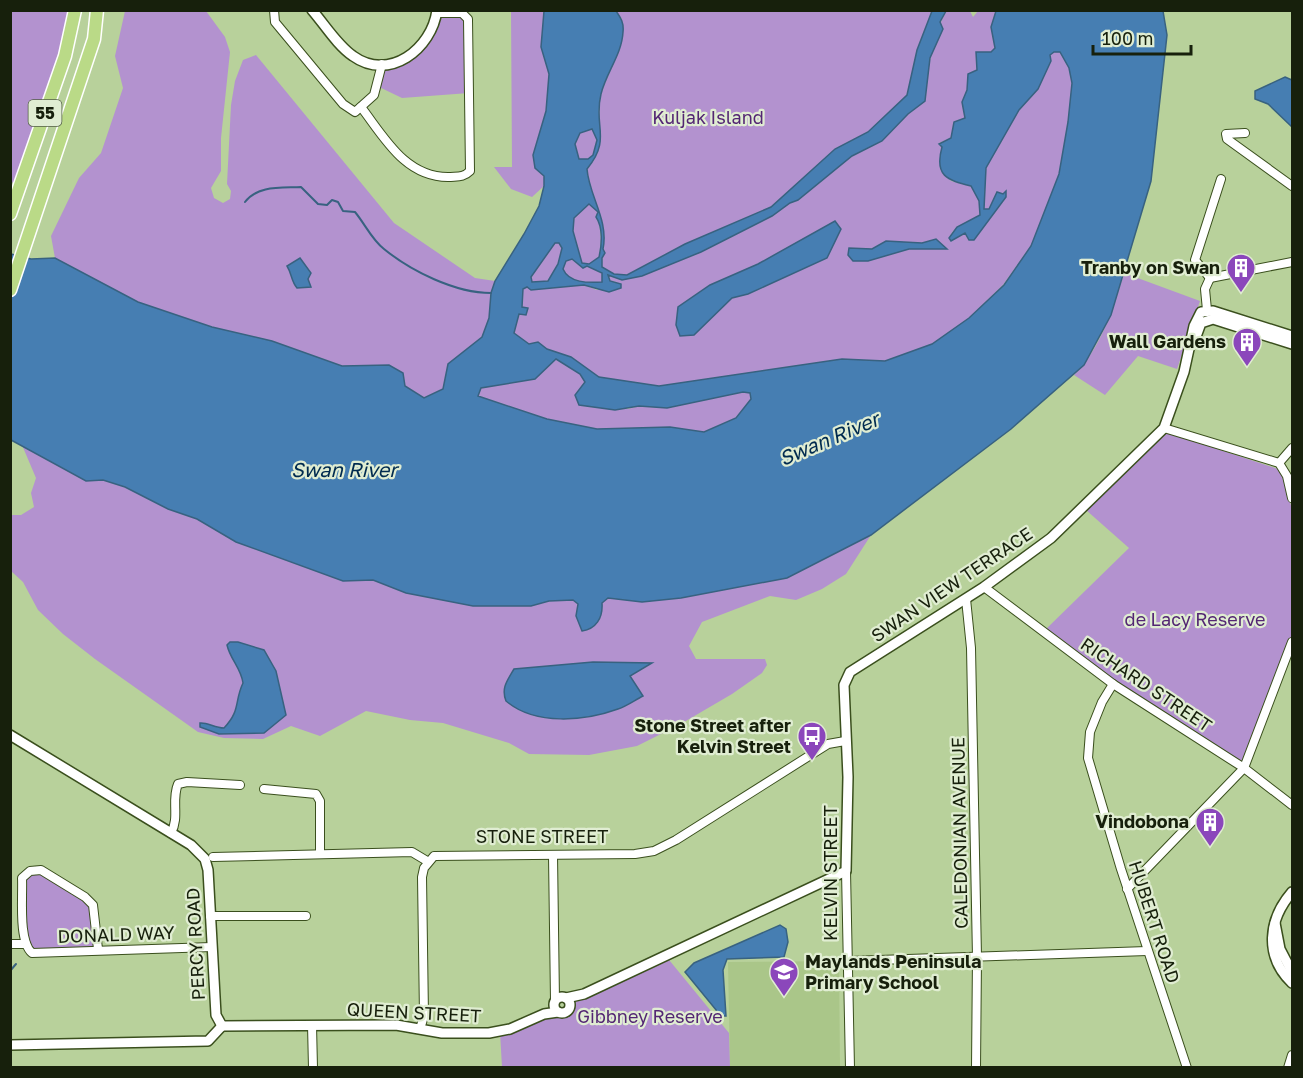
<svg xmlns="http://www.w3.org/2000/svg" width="1303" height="1078" font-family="'Golos Text',sans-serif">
<rect width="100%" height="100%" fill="#b8d19b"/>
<polygon fill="#aac689" points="839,961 840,1067 730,1067 728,962"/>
<g fill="#b392cf">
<polygon points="10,11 75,11 20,185 11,182"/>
<polygon points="125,11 206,11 225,37 230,52 221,138 221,171 211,188 214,198 223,203 230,199 231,191 227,184 231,105 235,81 243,60 256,55 394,223 475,278 495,281 491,293 489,318 482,337 448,364 443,389 424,398 404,386 389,365 343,366 272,341 212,327 138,302 55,258 51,236 79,178 101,153 123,88 115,56"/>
<polygon points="511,11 544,11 541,47 549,74 546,111 533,155 535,168 544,176 544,186 532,197 511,189 494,167 512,167"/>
<path d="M616,11H932L917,50L907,95L868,132L835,149L771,207L685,244L627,275L614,274L602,267C602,254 604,242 602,229C600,208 588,189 587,169C611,142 594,125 601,95C605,79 614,66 618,51C621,41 621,30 622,19Z"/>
<path d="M946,11H970L973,17L978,11H996L991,27L995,48L978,64L977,70L968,74L967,90L962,102L965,118L954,122L951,138L939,143L942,147L941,169L951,181L971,186L979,200L980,215L953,231L949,238L965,233L974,240L1006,197L997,192L989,209H984L986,168L1019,110L1038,89L1051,61L1050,55L1054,52H1060L1069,68L1072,83L1068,122L1059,174L1031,246L1003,285L969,318L932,344L885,361L842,359L659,386L599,377L571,357L547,349L538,342L529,344L513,333L520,313L526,315L522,308L523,289L527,287L531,290L584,285L597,290L616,282L610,281L608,274L622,280L701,252L772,216L790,203L798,200L852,156L882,141L908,114L925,101C926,74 934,34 946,11Z"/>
<polygon points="436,13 466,15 469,93 402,98 377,86 382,64 411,57"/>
<polygon points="593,129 597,139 593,155 588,159 579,159 575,144 580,132"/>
<polygon points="589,204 598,212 601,240 599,257 589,265 582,263 573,231 574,218"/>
<polygon points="555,243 559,243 562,248 558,264 550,280 537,283 530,281 535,270"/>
<path d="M572,259L581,267L587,266L602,273V282C588,283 569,283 562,269L566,261Z"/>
<path d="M1124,273L1200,301L1177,369L1138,356L1105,395L1074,375C1101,348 1113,309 1124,273Z"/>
<polygon points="556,359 580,374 585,382 580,391 628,409 639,406 667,408 743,392 750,393 751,399 736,418 704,432 670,427 597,429 547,419 478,396 481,388 535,379"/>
<polygon points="1166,432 1278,469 1285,482 1292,510 1292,642 1244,768 1043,632 1129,548 1086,510"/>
<polygon points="22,445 86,481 103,480 125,487 168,509 197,519 236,542 343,580 373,580 406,593 531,606 548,601 573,600 578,604 576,616 608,598 642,602 681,598 787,578 871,535 846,574 822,589 796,600 770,596 702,622 689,646 696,659 765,659 767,665 762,673 732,694 679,725 637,746 589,755 529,754 509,743 443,723 410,720 366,711 320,736 291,726 263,739 224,738 198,732 95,659 63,634 38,610 23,582 11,571 10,515 21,515 34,507 31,493 36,478"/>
<path d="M41,870C83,896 94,896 100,948L32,953L27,949L22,878Z"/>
<path d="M665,955L729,1033L730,1067H502L500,1032L555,1007L566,1016C578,987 637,968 665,955Z"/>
</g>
<g fill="#467eb2" stroke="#386280" stroke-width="1.5" fill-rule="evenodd">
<path d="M544,11H616C621,18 624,23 623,32C622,54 606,73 601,94C593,126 612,139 587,169C589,196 609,220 603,249L605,253L602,258V267L614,274L627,275L685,244L771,207L835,149L868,132L907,95L917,50L932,11H946L940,22L943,29L930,58L925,101L908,114L882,141L852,156L798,200L790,203L772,216L701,252L642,276L622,280L608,275L610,281L621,284V288L609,292L584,285L531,290L527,287L523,289L522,307L528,308L526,315L519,314L514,333L529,344L538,342L547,349L571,357L599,377L659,386L842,359L885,361L932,344L969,318L1004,285L1031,246L1059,174L1068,122L1072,83L1069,68L1060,52H1054L1050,55L1051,61L1038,89L1019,110L986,168L984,209H989L997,192L1003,194L1006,191V197L974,240H969L965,233L951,241L949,238L957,227L980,215L979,201L971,186C947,180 934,176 942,147L939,144L951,138L954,122L965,118L962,102L967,90L968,74L977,70L976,52H991L995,48L991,27L996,11H1163L1167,35L1151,181L1111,315L1084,365L1011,429L871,535L787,578L681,598L642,602L608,598L602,603C603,618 596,629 582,631L576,616L578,604L573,600L549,601L531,606H473L406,593L373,580L343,581L236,542L197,519L168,509L125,487L103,480L86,481L11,440V254L31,259L55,258L138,302L212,327L272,341L342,366L389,365L403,373L405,386L424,398L443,389L448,364L482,337L489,318L491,293L495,281L524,234L539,206L544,186V176L535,168L533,155L546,111L549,74L541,47ZM592,129L597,140L593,155L588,159H579L575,144L580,133ZM589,204L598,212L596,217C603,227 602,245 599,257L589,264L582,263L573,231L574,218ZM555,243H559L562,248L558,264L548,281L532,282L531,277ZM572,259L583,268L587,266L602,273V282C588,283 569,283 563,269L566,261ZM556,359L580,374L585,382L575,395L579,405L615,410L639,406L667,408L743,392L750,393L751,399L736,418L704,432L670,427L597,429L547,419L478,396L481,388L535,379Z"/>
<polygon points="1285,77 1292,80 1292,127 1268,104 1255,99 1255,91"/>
<polygon points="835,221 841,229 827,258 748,294 732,298 694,335 680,336 676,325 678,307 710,285 758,264"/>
<polygon points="936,239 947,249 909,249 868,261 853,261 848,255 849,248 872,249 886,241 922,243"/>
<path d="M300,258L311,273L308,279L311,287L297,288C291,281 292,274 287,266Z"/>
<path d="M230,642H238L264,650L276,671L286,715L264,733L219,734L200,727V723C207,722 215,728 224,728C241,710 234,702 243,683C241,668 230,659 227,645Z"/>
<path d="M593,662L652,663L630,676L643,696C635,700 627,706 618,709C585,721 535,726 506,701C501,688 507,681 514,669Z"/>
<polygon points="780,925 786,929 788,942 784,957 727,959 723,970 726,1016 721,1016 685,972 694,963"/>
</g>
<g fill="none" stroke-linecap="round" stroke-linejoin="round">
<g stroke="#386280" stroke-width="2">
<path d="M245,202C258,185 281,188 301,187L318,204L327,205L332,200L338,202L343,211L355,212C365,224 372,240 384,249C411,271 455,293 491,293"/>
<polyline points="10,971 16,964"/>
</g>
<g stroke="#3a4f1d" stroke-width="10">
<g id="minor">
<polyline points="274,10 275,22 343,104 355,112 374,95 382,64"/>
<path d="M361,107C384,137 405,177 448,177C457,176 463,178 470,171L468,19L462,13H436"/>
<polyline points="1245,133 1226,134 1227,139 1292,186"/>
<polyline points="1210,278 1195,260 1221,179"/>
<polyline points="1210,278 1292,262"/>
<polyline points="1207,310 1205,289 1210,278"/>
<polyline points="1164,428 1279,463 1287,476 1292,498"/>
<polyline points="1279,463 1292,448"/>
<polyline points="984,587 1113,684 1244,768 1292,805"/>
<polyline points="966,599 971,648 977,957 976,1068"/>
<polyline points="1113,684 1102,702 1090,732 1088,758 1121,869 1187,1068"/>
<polyline points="264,789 316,794 320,801 320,853"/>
<path d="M171,833C180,817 171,800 178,784L187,782L240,785"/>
<polyline points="553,855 555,1001"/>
<polyline points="213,857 412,852 427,861"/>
<polyline points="846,871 850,1068"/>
<polyline points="1127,889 1244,768 1292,642"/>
<polyline points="210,916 306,916"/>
<polyline points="10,944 26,944"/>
<path d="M98,949L93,905L85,897L41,870L30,871L22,878C23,896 18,941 32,953L212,947"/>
<polyline points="849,961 1147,951"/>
<polyline points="312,1025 313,1068"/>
<polyline points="420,1029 424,1016 422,877 424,868 434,856 635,854 654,851 676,840 828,744 845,741"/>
<polyline points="1288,1068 1292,1055"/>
</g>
</g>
<g stroke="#3a4f1d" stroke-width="12">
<g id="tertiary">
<path d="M312,10C325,25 337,45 353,56C389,82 432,49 437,10"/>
<polyline points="1197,334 1201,323 1213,319 1292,344"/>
<polyline points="10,735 191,845 205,859 208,870 216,1015 222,1026"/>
<path d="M1292,892C1268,920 1264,956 1292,983"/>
<polyline points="1275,923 1280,949 1292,972"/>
<circle cx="562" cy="1005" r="8"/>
<polyline points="566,998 584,994 846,871 848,777 844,685 850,672 984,587 1051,538 1164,428 1184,372 1194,326 1201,312 1213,311 1292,336"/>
<polyline points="222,1026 396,1025 442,1033 489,1033 510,1029 544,1014 558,1012"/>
<polyline points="10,1045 208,1041 222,1026"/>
</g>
</g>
<g stroke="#fff" stroke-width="15">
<g id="primary">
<polyline points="10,214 65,56 75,10"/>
<polyline points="10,290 94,39 97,10"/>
</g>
</g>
<use href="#minor" stroke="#fff" stroke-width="8"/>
<use href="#tertiary" stroke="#fff" stroke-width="9"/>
<use href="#primary" stroke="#bada87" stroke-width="12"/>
</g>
<defs>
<g id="building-pin" transform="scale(1.5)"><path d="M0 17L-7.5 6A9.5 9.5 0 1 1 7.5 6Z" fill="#8b47bb" stroke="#e0edd2"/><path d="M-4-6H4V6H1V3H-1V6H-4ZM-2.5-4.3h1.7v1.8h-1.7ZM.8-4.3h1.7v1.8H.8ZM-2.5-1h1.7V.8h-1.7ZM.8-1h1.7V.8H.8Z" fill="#fff"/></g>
<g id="bus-pin" transform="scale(1.5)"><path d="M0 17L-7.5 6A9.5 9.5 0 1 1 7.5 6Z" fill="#8b47bb" stroke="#e0edd2"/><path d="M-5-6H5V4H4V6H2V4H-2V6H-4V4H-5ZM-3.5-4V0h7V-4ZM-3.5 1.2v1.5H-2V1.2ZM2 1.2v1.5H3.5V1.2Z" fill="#fff"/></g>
<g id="school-pin" transform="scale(1.5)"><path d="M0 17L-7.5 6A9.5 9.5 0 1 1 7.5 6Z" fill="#8b47bb" stroke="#e0edd2"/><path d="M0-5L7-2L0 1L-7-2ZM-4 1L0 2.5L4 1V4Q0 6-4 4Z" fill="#fff"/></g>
</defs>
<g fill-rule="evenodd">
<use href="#building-pin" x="1241" y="268"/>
<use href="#building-pin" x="1247" y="342"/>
<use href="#bus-pin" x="812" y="736"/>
<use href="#building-pin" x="1210" y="822"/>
<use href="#school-pin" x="784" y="972"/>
</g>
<g text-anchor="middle" stroke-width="4.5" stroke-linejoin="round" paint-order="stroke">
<rect fill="#e0edd2" stroke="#535e47" stroke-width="1.5" x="28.5" y="100" width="33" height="26" rx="4.5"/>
<g font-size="16" font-weight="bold" fill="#17200c">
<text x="45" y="119">55</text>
</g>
<g font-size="18" fill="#532673" stroke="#e0edd2">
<text x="708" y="124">Kuljak Island</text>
<text x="1195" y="626">de Lacy Reserve</text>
<text x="650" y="1023">Gibbney Reserve</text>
</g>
<g font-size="18" font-weight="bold" fill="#17200c" stroke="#e0edd2" text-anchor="end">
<text x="1220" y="274">Tranby on Swan</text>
<text x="1226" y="348">Wall Gardens</text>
<text x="791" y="732">Stone Street after<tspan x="791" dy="21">Kelvin Street</tspan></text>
<text x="1189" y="828">Vindobona</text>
<text x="805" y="968" text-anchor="start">Maylands Peninsula<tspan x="805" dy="21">Primary School</tspan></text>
</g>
<g font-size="18" fill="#17200c" stroke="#e0edd2">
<text transform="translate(952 585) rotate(-34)" y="6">SWAN VIEW TERRACE</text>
<text transform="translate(1146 685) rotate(34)" y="6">RICHARD STREET</text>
<text transform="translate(960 833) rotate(-91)" y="6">CALEDONIAN AVENUE</text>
<text x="542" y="843">STONE STREET</text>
<text transform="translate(831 873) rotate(-90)" y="6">KELVIN STREET</text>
<text transform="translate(1154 922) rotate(72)" y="6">HUBERT ROAD</text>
<text transform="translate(116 935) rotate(-2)" y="6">DONALD WAY</text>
<text transform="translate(196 944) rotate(-93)" y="6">PERCY ROAD</text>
<text transform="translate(414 1013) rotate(3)" y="6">QUEEN STREET</text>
</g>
<g font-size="20" font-style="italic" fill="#002b4f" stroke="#e0edd2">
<text transform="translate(829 439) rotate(-23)" y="7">Swan River</text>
<text x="344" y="477">Swan River</text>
</g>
</g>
<rect width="1303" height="1078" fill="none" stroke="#17200c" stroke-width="24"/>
<path d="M1093 45v9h98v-9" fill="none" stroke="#17200c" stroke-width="3"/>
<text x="1102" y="45" font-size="18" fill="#17200c" stroke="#e0edd2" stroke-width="4.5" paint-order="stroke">100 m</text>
</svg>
